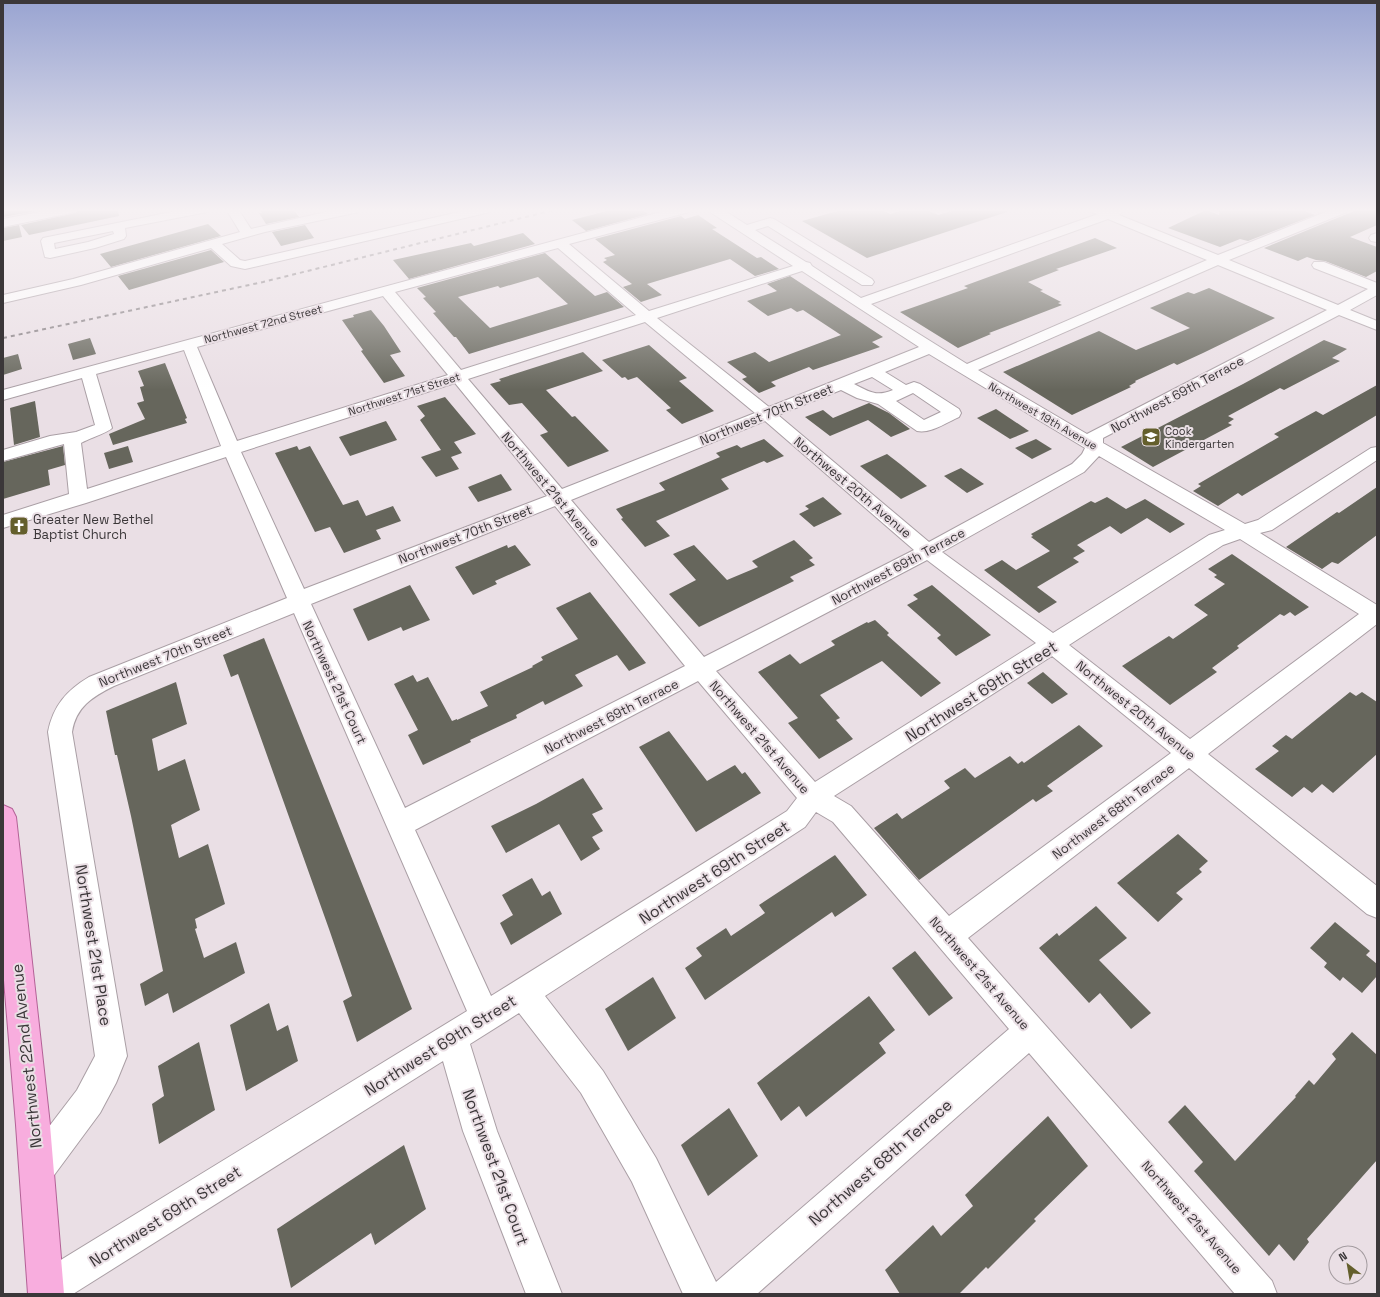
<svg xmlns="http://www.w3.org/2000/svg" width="1380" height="1297" font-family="'Space Grotesk',sans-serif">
<rect width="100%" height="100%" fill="#eadfe5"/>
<g fill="#66665c" fill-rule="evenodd">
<polygon points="3,209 48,209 3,217"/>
<polygon points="78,209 118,209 119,216 29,235 21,225 75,213"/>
<polygon points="260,209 293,209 299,217 266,224 259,213 262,213"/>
<polygon points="615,209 641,209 648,214 586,231 572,220"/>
<polygon points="845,209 880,209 890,214 908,209 925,209 938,215 958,209 1007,209 1007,212 867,258 802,221"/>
<polygon points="1220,209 1299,209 1315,215 1248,241 1240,239 1220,247 1168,228 1206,210 1219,215"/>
<polygon points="1359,209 1377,209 1377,225 1350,237 1377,247 1377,271 1366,277 1325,261 1316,260 1307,257 1298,261 1264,248"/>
<polygon points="698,215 717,228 712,229 757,258 761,257 779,269 755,276 730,259 647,284 662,295 641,302 623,287 632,284 603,262 607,260 604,258 615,255 595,239 681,216 685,219"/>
<polygon points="208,224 221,236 111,267 100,254"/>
<polygon points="19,225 22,237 3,241 3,228"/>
<polygon points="305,225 314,238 281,246 272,232"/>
<polygon points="523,233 535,244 409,279 393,260 471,243 474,246"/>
<polygon points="1095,238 1117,248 1056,269 1059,270 1028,282 1043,290 1040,291 1061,302 1058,303 1062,305 989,333 991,334 958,348 900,312 968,288 964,286"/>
<polygon points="211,250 224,262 129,290 118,276"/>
<path d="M545,253L595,296L607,292L624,307L469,354L456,337H454L433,313L436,312L423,298L426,297L417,288ZM538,277L568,304L490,328L458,297L498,286L500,288Z"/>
<polygon points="790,276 883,337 872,342 880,347 813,370 809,367 771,382 776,386 759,393 742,379 747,377 727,362 755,352 769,362 841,335 803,310 797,312 791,308 768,316 747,301 777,291 767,284"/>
<polygon points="1209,288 1275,318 1203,353 1177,365 1174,363 1135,381 1136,382 1129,386 1131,387 1072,415 1003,372 1099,331 1136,350 1190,328 1150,308 1188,292 1194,294"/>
<polygon points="371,310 384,326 401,352 390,355 405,376 384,383 361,351 363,350 342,320 354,317 353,315"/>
<polygon points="90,338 96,354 73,360 68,344"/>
<polygon points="1324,340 1347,349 1332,358 1340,361 1284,390 1280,388 1228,416 1234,419 1228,423 1232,425 1153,467 1121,447 1243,384"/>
<polygon points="649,345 687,378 679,381 714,411 682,424 666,410 671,408 637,377 628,380 625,377 622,378 602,360"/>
<polygon points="583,352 603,371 546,390 572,417 575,416 609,451 568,467 540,435 548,432 522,403 509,405 490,384 501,381 499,379"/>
<polygon points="18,354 22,369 3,375 3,358"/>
<polygon points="165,363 187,418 185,419 187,423 113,445 109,434 145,419 137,403 144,401 140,387 144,386 138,371"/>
<polygon points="1377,385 1377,415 1242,496 1238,493 1218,506 1193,491 1201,486 1198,484 1279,437 1274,434 1316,411 1323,415"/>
<polygon points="445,397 476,434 454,442 462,453 451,457 459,469 436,477 421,457 441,450 420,420 425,416 417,406"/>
<polygon points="35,401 40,437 14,445 10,408"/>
<polygon points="869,403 889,413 910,429 891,437 868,420 830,436 805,417 823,410 833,418"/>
<polygon points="996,409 1029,431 1010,439 977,418"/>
<polygon points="386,421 397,440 350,456 339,437"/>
<polygon points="764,439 784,456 767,463 764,461 721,479 729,489 656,521 670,536 645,547 621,519 623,518 616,509 665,490 659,483 720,457 716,453 737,445 741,448"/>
<polygon points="1036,439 1052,449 1032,459 1015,448"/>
<polygon points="63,446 65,465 48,470 50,485 3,499 3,462"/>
<polygon points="128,446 133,462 109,469 104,453"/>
<polygon points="297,446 299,450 310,446 343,505 358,500 366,516 393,506 401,521 376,530 381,539 344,553 330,527 315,532 275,453"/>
<polygon points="887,454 900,464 927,486 901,499 860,466"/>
<polygon points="961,468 984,484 967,493 944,476"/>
<polygon points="501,474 512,490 478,502 468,487"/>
<polygon points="1377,487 1377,535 1338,564 1332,562 1322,569 1286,547 1337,512 1339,513"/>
<polygon points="823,497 842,514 814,527 799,514 809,509 805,506"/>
<polygon points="1107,497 1126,509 1145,499 1185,524 1170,533 1147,518 1121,534 1110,526 1077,545 1085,551 1073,558 1079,562 1037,587 1057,602 1039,613 984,570 1002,560 1016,570 1050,551 1031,537 1033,536 1031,534 1091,501 1095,503"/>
<polygon points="794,540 813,558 809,560 815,565 790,577 794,581 699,627 669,594 696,580 673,554 694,545 727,580 758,567 752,561"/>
<polygon points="507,545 508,548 515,545 531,565 495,581 497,584 473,595 455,567"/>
<polygon points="1232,554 1309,607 1295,616 1290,612 1284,616 1280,614 1237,646 1239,648 1212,668 1217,672 1170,705 1122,666 1169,636 1173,639 1208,615 1194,605 1225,584 1214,577 1217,575 1208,569"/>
<polygon points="410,585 430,620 403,631 401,627 368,641 353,609"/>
<polygon points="932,585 972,619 991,635 956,656 937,638 941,635 907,605 918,599 913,595"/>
<polygon points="590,592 646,663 629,671 617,655 575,675 583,686 545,705 543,701 516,715 517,718 470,740 471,742 423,765 408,735 418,730 394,684 413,675 417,682 428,677 452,721 457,719 457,720 488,706 480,692 533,667 532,666 543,660 541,657 578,639 556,608"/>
<polygon points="875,620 889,633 887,635 941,683 921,697 882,661 820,695 840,718 836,720 853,739 819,759 788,723 798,718 758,672 790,654 800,664 835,645 831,641 867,622 868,623"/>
<polygon points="264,638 412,1009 357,1042 343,1001 352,996 329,929 238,674 231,677 223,655"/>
<polygon points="1043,672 1068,694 1052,704 1027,683"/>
<polygon points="176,682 187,724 152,739 158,771 185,759 200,810 171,825 179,858 208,844 225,904 195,919 197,928 195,929 204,958 236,942 245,973 173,1013 168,993 145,1006 140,984 163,971 131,816 117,755 115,755 106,711"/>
<polygon points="1350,692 1356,696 1362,692 1377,702 1377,754 1333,793 1322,784 1312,793 1304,787 1292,797 1255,769 1279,751 1272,746 1286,735 1292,739"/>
<polygon points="1079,725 1103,746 1047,786 1053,791 1036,802 1033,799 919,880 874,828 897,813 902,819 950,788 944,781 965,768 975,778 1010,756 1018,764 1022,761 1024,763"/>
<polygon points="669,731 707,781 735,765 742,774 745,772 761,793 696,832 639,747"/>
<polygon points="583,778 603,809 592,814 603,831 592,837 600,849 581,861 559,824 506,853 491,826 536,804"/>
<polygon points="1178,834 1208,861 1199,869 1202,872 1176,893 1183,899 1158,922 1117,883"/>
<polygon points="835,855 867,895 835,917 832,912 705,1000 685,968 702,956 696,948 726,928 731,936 765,913 759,905"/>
<polygon points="532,878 542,896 550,891 562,914 511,945 500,923 513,915 502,895"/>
<polygon points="1096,906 1127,938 1099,960 1151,1013 1131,1029 1100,993 1089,1003 1039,948 1057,933 1059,936"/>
<polygon points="1335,922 1370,951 1366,955 1377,964 1377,976 1362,993 1343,977 1340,981 1324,967 1327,963 1310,948"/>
<polygon points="915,951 953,998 929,1016 892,968"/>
<polygon points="653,977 676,1018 628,1051 605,1009"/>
<polygon points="869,996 895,1030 879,1043 886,1053 806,1117 799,1106 781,1121 757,1083"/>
<polygon points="269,1003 277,1031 288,1025 298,1061 246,1091 230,1025"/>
<polygon points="1352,1032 1377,1055 1377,1160 1307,1239 1309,1242 1294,1261 1279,1244 1269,1256 1194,1171 1203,1162 1168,1122 1185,1105 1235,1161 1296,1097 1295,1096 1309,1080 1314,1085 1336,1059 1332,1054"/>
<polygon points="199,1042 215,1110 159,1144 152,1104 164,1096 158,1066"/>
<polygon points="729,1108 758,1156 708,1196 681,1145"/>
<polygon points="1048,1116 1088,1166 1034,1219 1036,1221 988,1269 986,1267 959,1294 900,1294 885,1270 933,1225 941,1236 973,1206 965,1195"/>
<polygon points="404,1145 426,1209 375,1245 371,1233 291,1288 277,1229"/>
</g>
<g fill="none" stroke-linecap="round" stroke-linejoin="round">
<g stroke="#aa9fa5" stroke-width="2">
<g id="minor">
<polygon points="55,209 77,209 75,212 71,213 3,227 3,219"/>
<path d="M186,209H208L206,212L202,213L125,228L126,236L124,239L95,248L50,258L45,257L41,241L43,238ZM113,231L114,234L88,242L55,249L54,243Z"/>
<polygon points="226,209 238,209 251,229 339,209 361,209 359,212 265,232 222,244 240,260 245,261 472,209 492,209 490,212 486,213 245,269 231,266 211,248 81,285 3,303 3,295 73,279 240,232"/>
<path d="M672,209H691L689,212L569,244L649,311L793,266L710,212L708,209H722L747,225L770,218L774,219L872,279L874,282L872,285H862L768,226L755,230L806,262L810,263L812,266L861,298L1098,214L1091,212L1089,209H1105L1109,211L1120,209L1122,212L1119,215L1218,255L1333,209H1349L1347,212L1229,260L1338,305L1368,289L1314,268L1312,265L1314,262H1324L1377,283V295L1350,310L1377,321V330L1339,315L1103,438V443L1245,524L1258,520L1371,448L1377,447V460L1272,530L1260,533L1377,605V624L1208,754L1377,886V918L1367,914L1189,768L968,938L1272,1281L1277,1294H1235L1029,1053L757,1294H683L632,1182L581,1093L519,1013L470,1044L497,1131L562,1294H526L463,1131L443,1061L73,1294H29L28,1290L33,1277L467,1011L294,613L114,686C92,697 76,707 72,732L127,1056L116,1083L100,1113L49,1182L37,1187L25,1182L20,1170L25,1158L77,1090L95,1056L48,732C53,706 67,690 89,677L287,598L226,457L86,503L3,528V515L69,494L64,444L3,461V450L50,436L76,432L95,425L82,378L3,400V390ZM1108,219L1207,260L967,364L871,304ZM558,248L636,315L461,370L395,292ZM1218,265L1327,310L1087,434L978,370ZM802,271L919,347L769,407L657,318ZM383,296L448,375L237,441L197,347ZM645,322L755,413L562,489L468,379ZM184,350L221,446L87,489L81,443C88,439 109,432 112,428L96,374ZM929,354L1085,448L1082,454L1072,464L929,542L778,415L841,390L857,398L878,404L917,431C931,434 947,422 959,417L961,413L959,409L920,384L914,382L906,385L885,372ZM872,377L893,390C876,397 870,392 854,384ZM455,383L547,496L304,589L241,452ZM913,393L941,412L924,420L896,401ZM765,421L914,550L704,657L571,500ZM1099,456L1225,530L1209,535L1053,633L942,552L1084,472ZM555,506L685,666L405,808L311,604ZM1240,539L1359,614L1190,739L1069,645L1223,545ZM927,560L1036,643L815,782L716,671ZM1052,656L1171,753L949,916L851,806L834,796ZM698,681L797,798L787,811L491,996L415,830ZM816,812L833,822L1009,1029L716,1282L656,1158L603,1071L545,996L805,827Z"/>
<polygon points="1377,233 1377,242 1371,241 1369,238 1371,235"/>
</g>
</g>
<g stroke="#b36196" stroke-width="2">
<polygon id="major" points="3,805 12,809 16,817 50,1125 64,1294 28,1294 16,1125 3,968"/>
</g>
<use href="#minor" fill="#fff" fill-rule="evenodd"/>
<use href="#major" fill="#f8adde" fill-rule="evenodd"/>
<polyline stroke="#827b7f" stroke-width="2" stroke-dasharray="4 4" stroke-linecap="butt" points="3,338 263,282 558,209"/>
</g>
<linearGradient id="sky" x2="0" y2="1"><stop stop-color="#99a4d1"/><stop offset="0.54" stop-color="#f6f1f3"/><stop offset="1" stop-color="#f6f1f3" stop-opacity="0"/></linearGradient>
<rect width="1380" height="390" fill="url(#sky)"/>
<defs>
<g id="school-square" transform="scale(1)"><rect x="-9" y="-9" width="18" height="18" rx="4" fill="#645f2c" stroke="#eadfe5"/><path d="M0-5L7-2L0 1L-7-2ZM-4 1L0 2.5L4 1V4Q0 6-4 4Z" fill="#fff"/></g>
<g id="church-square" transform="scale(1)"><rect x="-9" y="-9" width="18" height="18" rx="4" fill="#645f2c" stroke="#eadfe5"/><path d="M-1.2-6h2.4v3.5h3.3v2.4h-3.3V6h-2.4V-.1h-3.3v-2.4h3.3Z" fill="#fff"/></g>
</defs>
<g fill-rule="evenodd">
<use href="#school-square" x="1151" y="437"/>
<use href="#church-square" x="19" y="526"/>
</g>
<g text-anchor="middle" stroke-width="4" stroke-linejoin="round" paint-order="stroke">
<g font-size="11" fill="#3b3739" stroke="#eadfe5">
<text transform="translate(263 324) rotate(-15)" y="4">Northwest 72nd Street</text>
<text transform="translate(404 394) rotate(-18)" y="4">Northwest 71st Street</text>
<text transform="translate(1043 416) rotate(30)" y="4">Northwest 19th Avenue</text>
</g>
<g font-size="11" fill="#3b3739" stroke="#eadfe5" text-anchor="start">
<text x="1165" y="435">Cook<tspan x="1165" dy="13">Kindergarten</tspan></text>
</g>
<g font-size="13" fill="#3b3739" stroke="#eadfe5">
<text transform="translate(1177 394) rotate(-28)" y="5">Northwest 69th Terrace</text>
<text transform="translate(766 414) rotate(-22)" y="5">Northwest 70th Street</text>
<text transform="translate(853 487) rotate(40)" y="5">Northwest 20th Avenue</text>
<text transform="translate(551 489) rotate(50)" y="5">Northwest 21st Avenue</text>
<text transform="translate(465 534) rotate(-21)" y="5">Northwest 70th Street</text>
<text transform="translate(898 566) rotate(-28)" y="5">Northwest 69th Terrace</text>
<text transform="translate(165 656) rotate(-22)" y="5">Northwest 70th Street</text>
<text transform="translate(335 682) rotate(65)" y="5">Northwest 21st Court</text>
<text transform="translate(1136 710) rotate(39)" y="5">Northwest 20th Avenue</text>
<text transform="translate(611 716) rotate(-27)" y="5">Northwest 69th Terrace</text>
<text transform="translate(760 737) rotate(49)" y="5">Northwest 21st Avenue</text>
<text transform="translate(1113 811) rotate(-37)" y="5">Northwest 68th Terrace</text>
<text transform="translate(980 973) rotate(49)" y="5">Northwest 21st Avenue</text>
<text transform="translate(1192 1217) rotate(49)" y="5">Northwest 21st Avenue</text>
</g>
<g font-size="13" fill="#3b3739" stroke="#eadfe5" text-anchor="start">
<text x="33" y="524">Greater New Bethel<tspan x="33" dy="15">Baptist Church</tspan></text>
</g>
<g font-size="16" fill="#3b3739" stroke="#eadfe5">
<text transform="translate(981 691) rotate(-32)" y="6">Northwest 69th Street</text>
<text transform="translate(714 872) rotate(-33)" y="6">Northwest 69th Street</text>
<text transform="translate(94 945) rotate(81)" y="6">Northwest 21st Place</text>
<text transform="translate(440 1045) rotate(-32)" y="6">Northwest 69th Street</text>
<text transform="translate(26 1056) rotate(-96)" y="6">Northwest 22nd Avenue</text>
<text transform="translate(880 1162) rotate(-41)" y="6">Northwest 68th Terrace</text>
<text transform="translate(496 1167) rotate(70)" y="6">Northwest 21st Court</text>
<text transform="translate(165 1216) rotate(-32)" y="6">Northwest 69th Street</text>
</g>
</g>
<rect width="1380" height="1297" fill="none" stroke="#3b3739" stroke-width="8"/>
<g transform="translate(1348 1265) rotate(329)"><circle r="19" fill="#eadfe5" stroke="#a49ca0"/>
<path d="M0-3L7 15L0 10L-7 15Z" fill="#645f2c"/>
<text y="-6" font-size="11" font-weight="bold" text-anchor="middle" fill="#3b3739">N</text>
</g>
</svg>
